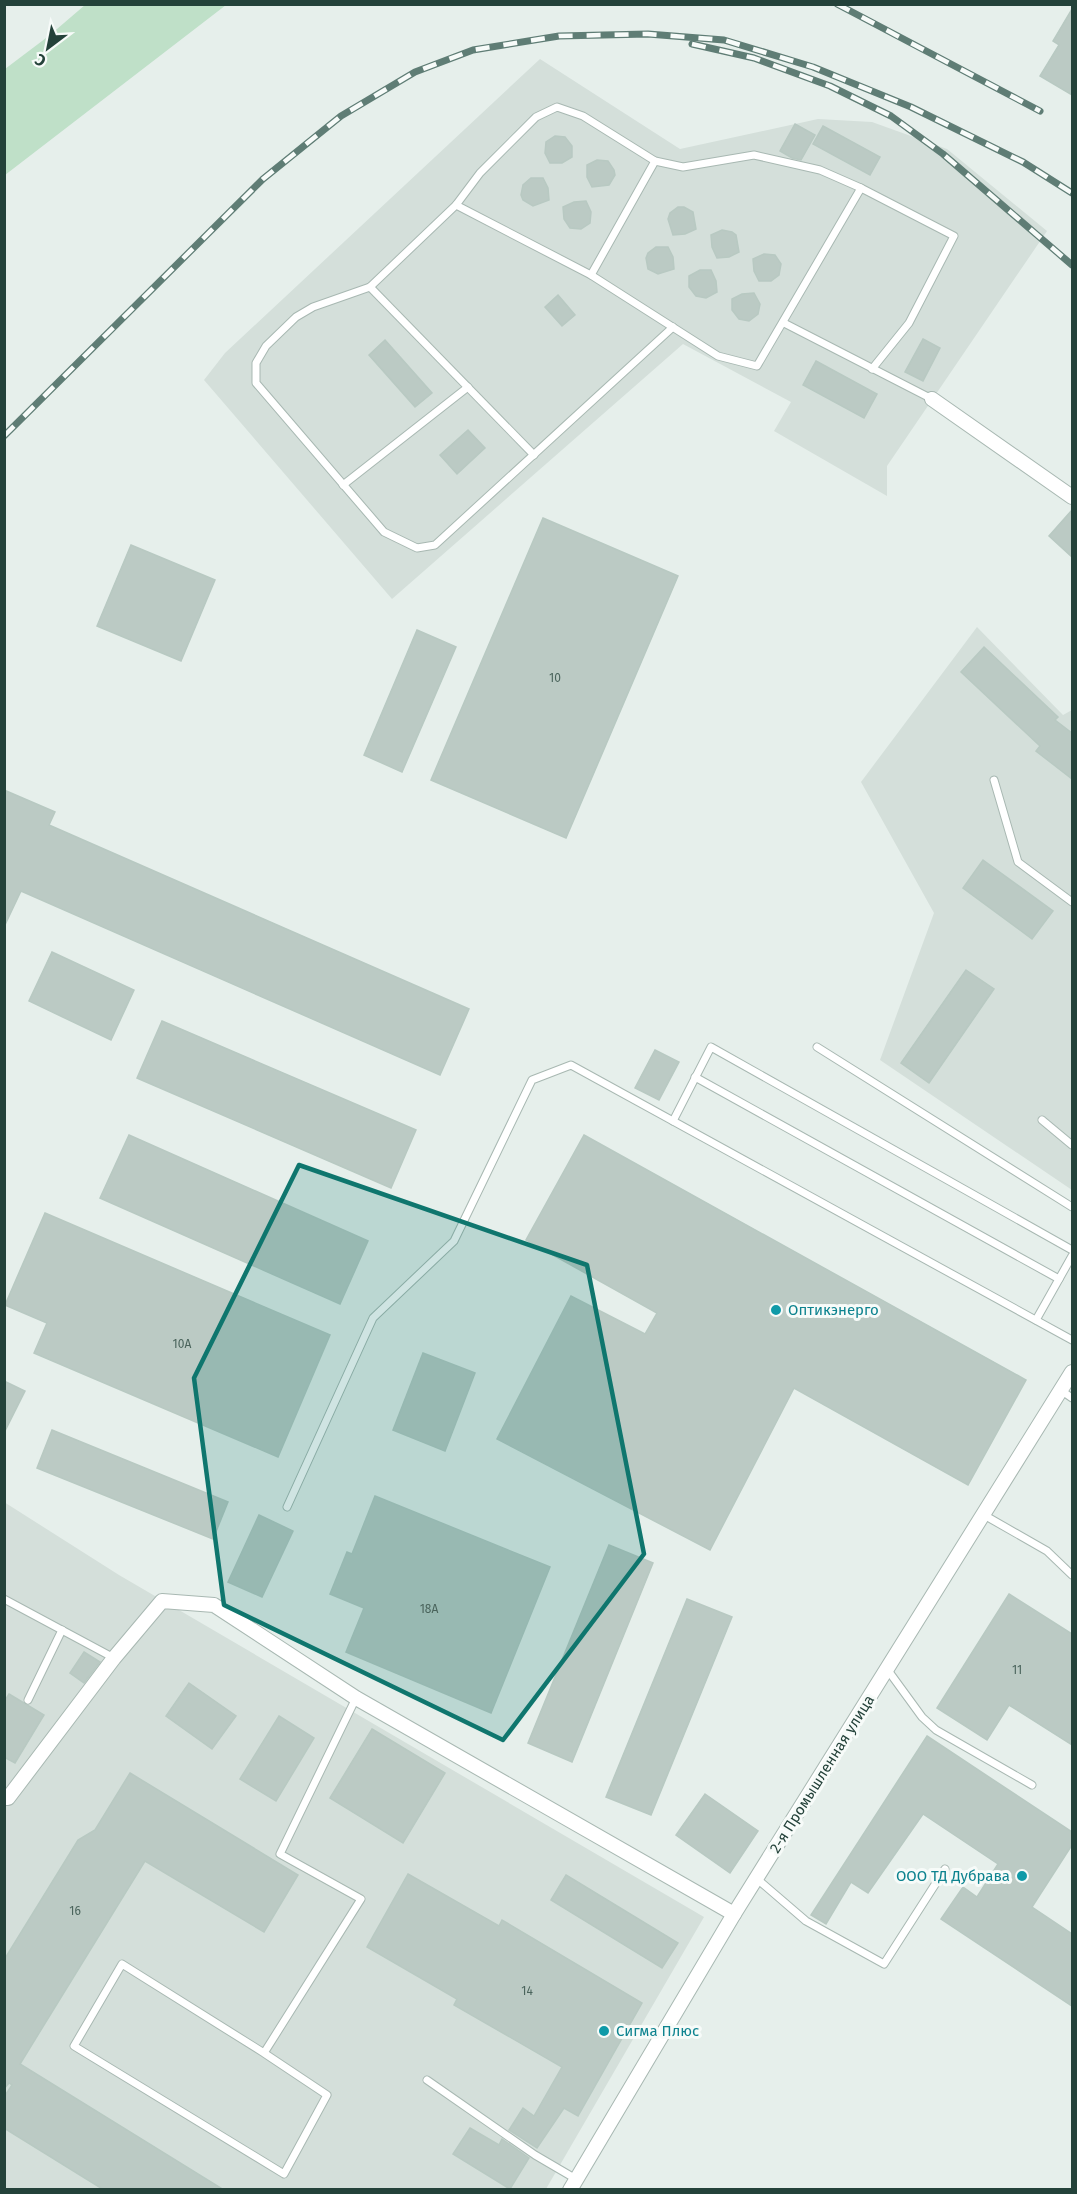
<svg xmlns="http://www.w3.org/2000/svg" width="1077" height="2194" font-family="'Fira Sans',sans-serif">
<rect width="100%" height="100%" fill="#e6efeb"/>
<g fill="#d4dfda">
<polygon points="540,59 680,149 818,119 872,122 947,149 1047,231 887,466 887,496 774,431 791,402 683,344 392,599 204,380 225,353"/>
<polygon points="977,627 1063,715 1072,710 1072,1190 880,1060 934,913 861,782"/>
<polygon points="4,1502 119,1575 704,1917 546,2189 5,2189"/>
</g>
<polygon fill="#bfe0c8" points="85,5 226,5 5,175 5,69 50,35"/>
<g fill="#bbcac4" stroke="#b8c9c2" stroke-width="1.5">
<polygon points="1072,9 1072,95 1040,76 1059,45 1053,41"/>
<polygon points="795,124 815,135 801,160 792,158 780,151"/>
<polygon points="823,126 880,157 870,175 813,144"/>
<polygon points="555,136 565,137 572,146 572,157 562,163 550,163 545,153 546,142"/>
<polygon points="597,160 608,161 614,170 615,175 609,185 592,187 587,177 587,165"/>
<polygon points="531,178 543,178 548,188 549,200 533,206 523,200 521,195 523,185"/>
<polygon points="586,201 591,212 590,223 581,229 570,228 564,219 563,207 574,202"/>
<polygon points="678,207 684,207 693,212 696,229 685,234 673,235 668,219 670,213"/>
<polygon points="722,230 732,232 736,235 739,252 729,257 717,258 712,247 711,235"/>
<polygon points="656,247 668,247 673,257 674,269 658,274 648,269 646,258 648,253"/>
<polygon points="764,254 775,255 781,264 779,275 771,281 759,281 754,271 753,259"/>
<polygon points="700,270 711,270 716,281 717,292 706,298 696,296 689,287 689,276"/>
<polygon points="754,293 760,304 758,314 749,321 739,319 732,310 732,299 742,294"/>
<polygon points="558,295 575,315 562,326 545,307"/>
<polygon points="923,339 940,348 923,381 905,372"/>
<polygon points="385,340 432,393 415,407 369,355"/>
<polygon points="816,361 877,394 864,418 803,385"/>
<polygon points="468,430 485,448 457,474 440,455"/>
<polygon points="1072,510 1072,557 1049,536"/>
<polygon points="543,518 678,576 566,838 431,780"/>
<polygon points="131,545 215,580 181,661 97,626"/>
<polygon points="417,630 456,647 402,772 364,755"/>
<polygon points="984,647 1058,717 1055,720 1072,733 1072,779 1036,751 1040,746 961,672"/>
<polygon points="4,790 55,812 49,825 469,1009 440,1075 21,891 4,927"/>
<polygon points="983,860 1053,911 1032,939 963,888"/>
<polygon points="52,952 134,990 111,1040 29,1001"/>
<polygon points="966,970 994,989 929,1083 901,1063"/>
<polygon points="162,1021 416,1130 391,1188 137,1078"/>
<polygon points="655,1050 679,1062 659,1100 635,1088"/>
<polygon points="129,1135 368,1241 340,1304 100,1198"/>
<polygon points="584,1135 1026,1380 968,1485 794,1388 710,1550 497,1439 571,1296 645,1334 657,1313 526,1240"/>
<polygon points="45,1213 330,1335 278,1457 34,1353 47,1323 5,1305"/>
<polygon points="423,1353 475,1373 445,1451 393,1430"/>
<polygon points="4,1381 25,1391 4,1433"/>
<polygon points="52,1430 228,1502 213,1539 37,1468"/>
<polygon points="375,1496 550,1567 491,1713 346,1652 364,1608 330,1594 347,1552 352,1554"/>
<polygon points="259,1515 293,1531 262,1597 228,1582"/>
<polygon points="609,1545 653,1563 572,1762 528,1743"/>
<polygon points="1009,1594 1072,1634 1072,1745 1009,1705 987,1740 937,1708"/>
<polygon points="687,1599 732,1617 651,1815 606,1797"/>
<polygon points="84,1652 100,1662 84,1683 70,1673"/>
<polygon points="189,1683 236,1716 212,1749 166,1716"/>
<polygon points="9,1694 44,1715 15,1763 4,1757 4,1702"/>
<polygon points="279,1716 314,1738 276,1801 240,1779"/>
<polygon points="372,1729 445,1773 403,1843 330,1798"/>
<polygon points="927,1736 1072,1832 1072,1845 1032,1907 1072,1934 1072,2006 941,1919 963,1887 977,1897 998,1864 923,1814 868,1893 851,1882 826,1924 811,1915"/>
<polygon points="130,1773 298,1875 264,1932 145,1861 20,2064 224,2190 104,2190 4,2128 4,2097 12,2085 9,2083 4,2089 4,1960 78,1840 95,1830"/>
<polygon points="705,1794 758,1831 730,1873 676,1835"/>
<polygon points="408,1874 499,1926 502,1920 642,2003 578,2116 564,2108 537,2148 509,2130 523,2108 534,2116 562,2067 454,2005 457,1999 367,1947"/>
<polygon points="566,1875 678,1943 662,1968 551,1900"/>
<polygon points="470,2128 499,2145 502,2139 529,2158 510,2189 453,2154"/>
</g>
<g fill="none" stroke-linecap="round" stroke-linejoin="round">
<g stroke="#a8b8b2" stroke-width="9">
<g id="lane">
<polyline points="456,205 591,275 718,356 757,366 861,188 954,236 909,323 872,369"/>
<polyline points="591,275 655,161"/>
<polyline points="370,287 534,455"/>
<polyline points="784,323 932,399"/>
<polyline points="673,327 435,545 417,548 384,532 256,383 256,363 266,346 296,317 313,307 370,287 456,205 480,173 536,117 557,107 583,116 655,161 683,167 754,155 820,170 861,188"/>
<polyline points="343,485 468,387"/>
<polyline points="994,780 1018,862 1072,902"/>
<polyline points="817,1047 1072,1207"/>
<polyline points="695,1077 1059,1279"/>
<polyline points="1042,1120 1072,1145"/>
<polyline points="673,1121 711,1047 1072,1250"/>
<polyline points="1036,1320 1072,1256"/>
<polyline points="1062,1391 1072,1398"/>
<polyline points="287,1507 373,1318 454,1241 532,1080 571,1065 1072,1340"/>
<polyline points="984,1515 1047,1551 1072,1575"/>
<polyline points="4,1599 114,1658"/>
<polyline points="887,1669 922,1717 936,1730 1032,1785"/>
<polyline points="28,1700 62,1630"/>
<polyline points="756,1878 806,1921 884,1964 945,1869"/>
<polyline points="264,2053 327,2095 284,2174 74,2046 122,1964 264,2053 361,1899 280,1854 356,1698"/>
<polyline points="427,2080 535,2155 576,2179"/>
</g>
</g>
<g stroke="#a8b8b2" stroke-width="16">
<g id="street">
<polyline points="932,399 1072,497"/>
<polyline points="4,1798 8,1798 114,1658 162,1601 214,1605 356,1698 734,1914"/>
<polyline points="570,2190 734,1914 1072,1372"/>
</g>
</g>
<use href="#lane" stroke="#fff" stroke-width="7"/>
<use href="#street" stroke="#fff" stroke-width="14"/>
<g stroke="#5f7d75" stroke-width="7">
<g id="rail">
<polyline points="837,4 1040,111"/>
<polyline points="692,44 754,58 830,86 891,116 943,154 1072,265"/>
<polyline points="4,436 263,179 341,116 415,72 473,50 559,36 648,34 724,40 813,67 911,107 1023,162 1072,193"/>
</g>
</g>
<use href="#rail" stroke="#f7fbf9" stroke-width="4.5" stroke-dasharray="14" stroke-linecap="butt"/>
</g>
<path fill="#0f766e" fill-opacity="0.2" stroke="#0f766e" stroke-width="4.5" stroke-linejoin="round" d="M299,1165L587,1265L644,1554L503,1740L224,1605L194,1378Z"/>
<g fill="#0f9aa8" stroke="#f7fbf9" stroke-width="2">
<circle cx="776" cy="1310" r="6"/>
<circle cx="1022" cy="1876" r="6"/>
<circle cx="604" cy="2031" r="6"/>
</g>
<g text-anchor="middle" stroke-width="6" stroke-linejoin="round" paint-order="stroke">
<g font-size="12" fill="#4a645c">
<text x="555" y="682">10</text>
<text x="182" y="1348">10А</text>
<text x="429" y="1613">18А</text>
<text x="1017" y="1674">11</text>
<text x="75" y="1915">16</text>
<text x="527" y="1995">14</text>
</g>
<g font-size="15" fill="#0d838f" stroke="#f7fbf9" text-anchor="start">
<text x="788" y="1315">Оптикэнерго</text>
<text x="1010" y="1881" text-anchor="end">ООО ТД Дубрава</text>
<text x="616" y="2036">Сигма Плюс</text>
</g>
<g font-size="15" fill="#24423a" stroke="#f7fbf9">
<text transform="translate(822 1774) rotate(-58)" y="5">2-я Промышленная улица</text>
</g>
</g>
<rect width="1077" height="2194" fill="none" stroke="#24423a" stroke-width="12"/>
<g transform="translate(48 48) rotate(212)" stroke="#f7fbf9" stroke-width="4.5" paint-order="stroke">
<path d="M0-4.5L10 22L0 15L-10 22Z" fill="#24423a"/>
<text y="-9" font-size="16" font-weight="bold" text-anchor="middle" fill="#24423a">С</text>
</g>
</svg>
